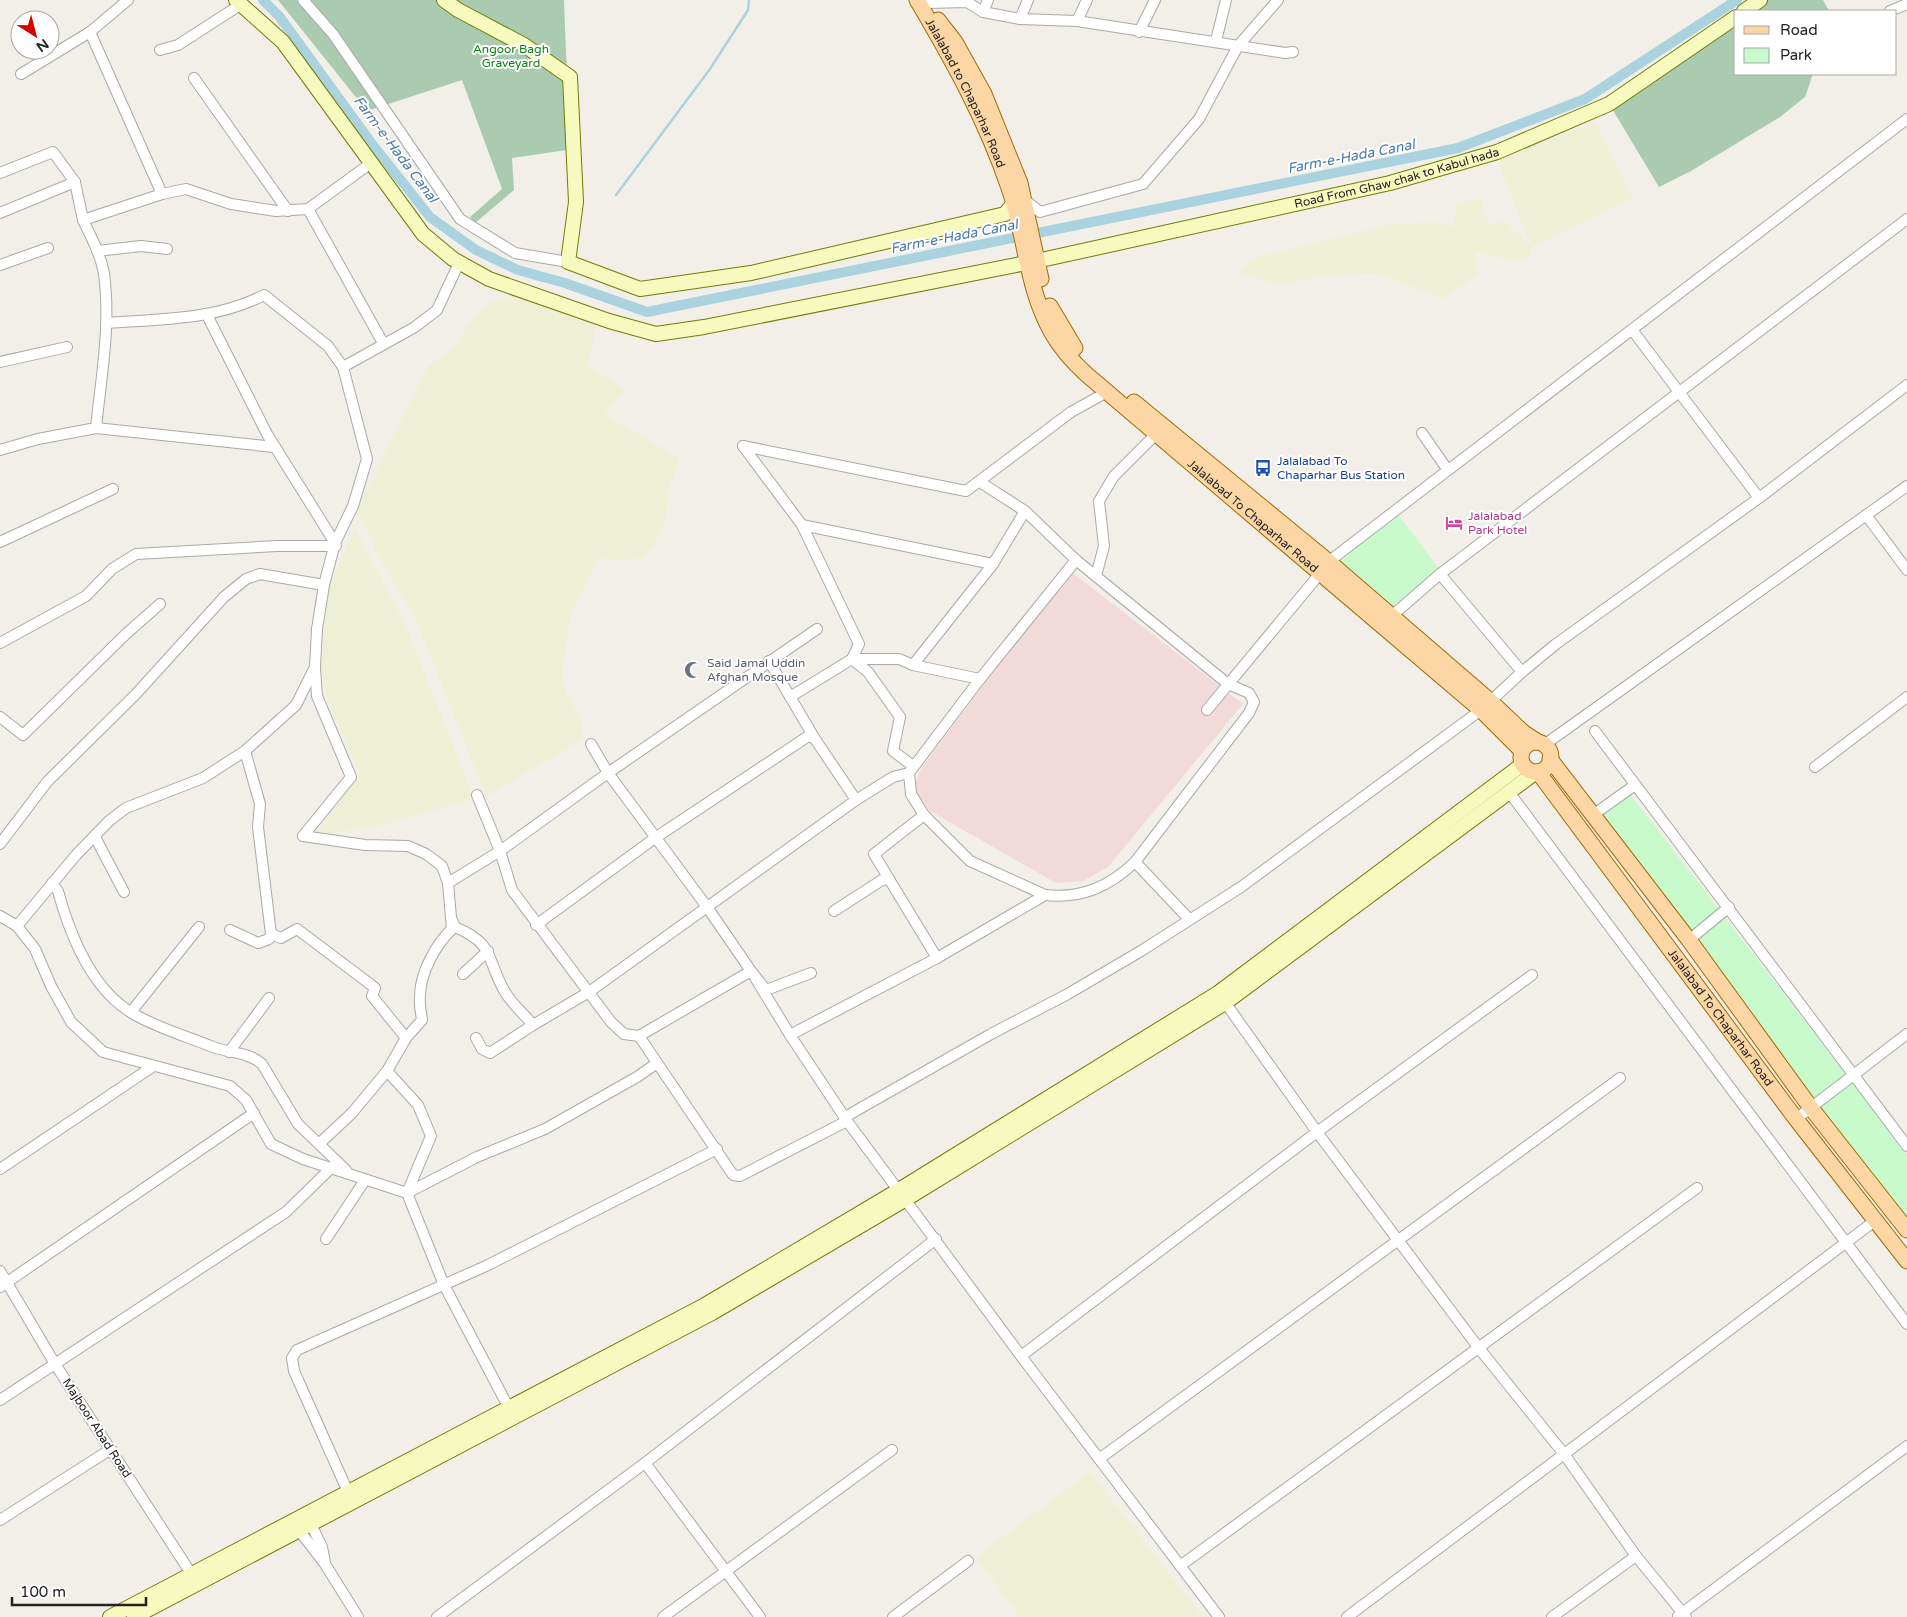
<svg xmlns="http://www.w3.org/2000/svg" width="1907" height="1617" font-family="'Varela Round',sans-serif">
<rect width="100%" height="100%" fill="#f2efe9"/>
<polygon fill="#f2dad9" points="1069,570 1243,704 1108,867 1083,881 1056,883 930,811 918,795 914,785 921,769"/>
<g fill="#eef0d5">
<polygon points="1596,123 1633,198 1532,247 1528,257 1515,262 1476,251 1477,275 1443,299 1380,274 1329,275 1280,285 1240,273 1250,259 1392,224 1437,222 1453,227 1457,203 1481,198 1489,225 1504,221 1531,246 1497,159"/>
<polygon points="516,297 596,326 588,366 625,389 605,415 680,458 670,486 663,529 645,556 625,561 599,558 570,617 562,674 567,695 581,718 583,739 486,797 416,620 376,552 357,509 428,366 455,347 462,334 488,302"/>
<polygon points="355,528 408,631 474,799 388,824 313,836 360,774 327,698 321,662 329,586"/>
<polygon points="1090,1472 1203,1617 1020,1617 976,1557"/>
</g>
<g fill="#aacbaf">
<polygon points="278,0 564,0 567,78 567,150 512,158 514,190 475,223 470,217 502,189 462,80 367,111"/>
<polygon points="1766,0 1823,0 1829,11 1750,11"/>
<polygon points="1736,21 1736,74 1813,74 1805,97 1780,117 1691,171 1659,187 1611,107"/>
</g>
<g fill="#c8facc">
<polygon points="1399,516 1440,570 1389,609 1337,561"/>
<polygon points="1630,794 1907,1154 1907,1223 1602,813"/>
</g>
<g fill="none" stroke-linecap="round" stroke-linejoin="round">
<polyline stroke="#aad3df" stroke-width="2.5" points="616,195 710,69 748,10 749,0"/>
<polyline stroke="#aad3df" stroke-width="10" points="263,0 279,16 369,140 430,217 476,250 518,270 565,283 647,312 1458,148 1585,99 1737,0"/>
<g stroke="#a9a9a9" stroke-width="12">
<g id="street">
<polyline points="303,0 333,34 460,219 515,253 568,262"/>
<polyline points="926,3 967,2 983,12 1020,19 1077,21 1285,53 1293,52"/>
<polyline points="1890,11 1907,4"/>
<polyline points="983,12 988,0"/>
<polyline points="1020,19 1028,0"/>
<polyline points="1077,21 1087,0"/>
<polyline points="90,32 162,194"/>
<polyline points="1139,32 1155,0"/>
<polyline points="1216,41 1226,0"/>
<polyline points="160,50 178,45 240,5"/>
<polyline points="21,74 90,32 128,0"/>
<polyline points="194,78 288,211"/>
<polyline points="0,173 53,152 75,182 83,220 162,194 186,189 231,204 276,211 308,209 371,163"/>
<polyline points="1025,200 1040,212 1143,184 1199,119 1238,46 1278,0"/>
<polyline points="308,209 383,343"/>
<polyline points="0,213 75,182"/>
<path d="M83,220C91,237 101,255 104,274C111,326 101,377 96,428"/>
<polyline points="97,251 141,246 167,249"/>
<polyline points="0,265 48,248"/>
<polyline points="207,315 267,434 335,543"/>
<path d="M108,323C161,319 216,320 264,295L328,346L343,367L415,327L437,310L459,263"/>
<polyline points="1633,331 1759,498"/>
<polyline points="0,362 67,347"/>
<polyline points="343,367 367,459 353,506 335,543 324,585 317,629 315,667 296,705 245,751 203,778 126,808 109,821 76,855 17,926 35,949 51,986 71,1022 103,1052 230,1086 246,1100 271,1144 303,1159 407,1193 444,1285 511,1412"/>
<polyline points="1422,433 1447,469"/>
<polyline points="743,446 966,491 1071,412 1107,392"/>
<polyline points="743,446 802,525 859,644 852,659 868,672 900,717 893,751 913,766"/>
<polyline points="0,450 38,439 96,428 274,447"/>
<polyline points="980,482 1025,511 1076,560"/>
<polyline points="1866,515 1907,570"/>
<polyline points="802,525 993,564 1025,511"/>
<polyline points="0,542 113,489"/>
<polyline points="1440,574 1522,672"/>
<polyline points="1096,576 1104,546 1099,501 1114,476 1156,434"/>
<polyline points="1387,620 1440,574 1907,219"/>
<polyline points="0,643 86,596 112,569 136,554 277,546 336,546"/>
<polyline points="769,661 815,739"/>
<polyline points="913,665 993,564"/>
<polyline points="790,697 852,659 899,659 913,665 980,679"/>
<polyline points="1207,710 1332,559 1907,119"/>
<polyline points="0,717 23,735 127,633 160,604"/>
<polyline points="1595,731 1907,1146"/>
<polyline points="591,744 608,773 707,907 751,971 790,1035 847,1121"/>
<polyline points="1544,745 1907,486"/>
<polyline points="1815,767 1907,697"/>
<polyline points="1509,792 1907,1324"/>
<polyline points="477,795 500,851 512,890 611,1022 624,1034 639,1036 733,1175 740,1176 847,1121 1021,1356 1219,1617"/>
<polyline points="1593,815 1635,785"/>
<path d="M303,836L365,845L408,846L426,854L442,866L448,883L452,929C436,944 420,973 420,996C419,1004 421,1012 422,1020L406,1038L387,1071L418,1105L431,1136L407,1193"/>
<polyline points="303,836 351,777 317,696 315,668"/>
<polyline points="95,837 124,892"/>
<polyline points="0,844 47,782 136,694 224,597 246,579 260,574 324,585"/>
<polyline points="1135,862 1189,919"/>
<polyline points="889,879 937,958"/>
<path d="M52,883L58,891C70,935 92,989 132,1013C157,1028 186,1036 213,1047C229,1053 249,1052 262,1064L298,1124L346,1170"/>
<polyline points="448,883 500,851 608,773 817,629"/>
<polyline points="834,911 882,880 889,879 874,854 924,815"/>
<polyline points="0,916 17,926"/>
<path d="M452,920L455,927C496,944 486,960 505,992C512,1004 524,1014 533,1025"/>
<polyline points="536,925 655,838 807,737 810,736 815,739 856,800"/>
<polyline points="230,930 258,943 269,939 271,934 258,827 260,804 245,751"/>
<polyline points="271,934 281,938 297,929 366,981 375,988 372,996 406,1038"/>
<polyline points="1689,940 1729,907"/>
<polyline points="463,974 488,951"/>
<polyline points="1222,998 1317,1132 1478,1347 1564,1454 1636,1556 1686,1617"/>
<polyline points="131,1012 199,927"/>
<polyline points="790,1035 937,958 1045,895 970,861 924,815 911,794 909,773"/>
<polyline points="639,1036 751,971 766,990 811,973"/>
<path d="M476,1038L482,1049L490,1053L533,1025L589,992L856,800L893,777L909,773L980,679L1076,560L1228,684L1249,693L1254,702L1249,713L1135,862C1109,887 1081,899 1045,895"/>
<polyline points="229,1052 269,998"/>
<polyline points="845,1117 991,1034 1066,995 1141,951 1241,887 1481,710 1522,672 1556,644 1759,498 1907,385"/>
<polyline points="1796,1119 1907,1034"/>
<polyline points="320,1143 352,1113 387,1071"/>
<polyline points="0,1169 152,1067"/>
<polyline points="407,1193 477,1157 545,1129 637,1077 657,1063"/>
<polyline points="326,1239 365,1180"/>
<polyline points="0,1271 55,1364 194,1578"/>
<polyline points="0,1287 254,1113"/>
<polyline points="1021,1356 1317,1132 1532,975"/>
<polyline points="0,1400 286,1212 332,1167"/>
<polyline points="1099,1459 1620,1078"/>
<polyline points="645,1463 760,1617"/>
<polyline points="348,1492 294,1371 292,1358 297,1350 486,1266 717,1149"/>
<polyline points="308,1518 322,1547 325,1563"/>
<polyline points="0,1520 111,1449"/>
<polyline points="295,1525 325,1564 358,1617"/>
<polyline points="1180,1566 1697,1188"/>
<polyline points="1678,1616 1907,1446"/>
<polyline points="437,1617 645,1463 936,1239"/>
<polyline points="663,1617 892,1450"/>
<polyline points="893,1617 968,1561"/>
<polyline points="1347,1617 1876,1220"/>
<polyline points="1552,1617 1636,1556"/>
</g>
</g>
<g stroke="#707d05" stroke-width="16">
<g id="secondary">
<path id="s1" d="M236,0L283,42L423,234L453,259L489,279L609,321L656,334L704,327L1041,260L1390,183L1497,152L1609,104L1736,17"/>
<polyline points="444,0 458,10 524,45 570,77 576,202 568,262 640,289 751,273 1005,214 1014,203 1022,201"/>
<polyline points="1744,11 1760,0"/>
<polyline points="110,1617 705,1305 899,1190 1218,993 1523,764"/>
<polyline points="134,1617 712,1313 906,1199 1225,1003 1536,772"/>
</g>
</g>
<g stroke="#a06b00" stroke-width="17">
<g id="primary">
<path id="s2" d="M917,0C953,61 986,120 1009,188C1026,236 1026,288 1052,333C1061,349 1073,362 1086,374L1481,710L1522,751"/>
<polyline points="938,20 955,42 984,94 1020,183 1041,279"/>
<polyline points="1050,306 1075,348"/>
<polyline points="1134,402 1329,562 1490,701 1524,733 1538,742"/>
<circle cx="1536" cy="757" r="15"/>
<polyline points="1550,759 1689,940 1811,1108 1907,1230"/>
<path id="s3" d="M1538,772L1796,1119L1907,1261"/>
</g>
</g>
<use href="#street" stroke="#fff" stroke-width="10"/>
<use href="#secondary" stroke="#f7fabf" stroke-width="14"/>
<use href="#primary" stroke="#fcd6a4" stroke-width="15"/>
</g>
<defs>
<g id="bus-bare" transform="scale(1.35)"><path d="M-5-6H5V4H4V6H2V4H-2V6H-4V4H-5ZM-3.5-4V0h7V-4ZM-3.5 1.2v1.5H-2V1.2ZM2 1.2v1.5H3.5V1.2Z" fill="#1a4fb4" stroke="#fff" stroke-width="2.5" paint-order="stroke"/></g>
<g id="hotel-bare" transform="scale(1.35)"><path d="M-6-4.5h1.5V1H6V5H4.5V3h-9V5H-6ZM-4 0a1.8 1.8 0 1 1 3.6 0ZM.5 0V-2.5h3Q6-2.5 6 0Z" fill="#d1479c" stroke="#fff" stroke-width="2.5" paint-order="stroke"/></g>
<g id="mosque-bare" transform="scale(1.35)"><path d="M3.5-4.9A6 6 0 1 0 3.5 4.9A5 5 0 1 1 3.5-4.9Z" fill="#6b7280" stroke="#fff" stroke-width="2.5" paint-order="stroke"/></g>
</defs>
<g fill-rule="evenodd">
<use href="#bus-bare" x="1263" y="468"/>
<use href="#hotel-bare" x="1454" y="523"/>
<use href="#mosque-bare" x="693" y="670"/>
</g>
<g text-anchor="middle" stroke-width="4" stroke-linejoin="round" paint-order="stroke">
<g font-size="12" fill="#0c8416" stroke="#fff">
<text x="511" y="53">Angoor Bagh<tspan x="511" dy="14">Graveyard</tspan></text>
</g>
<g font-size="12" fill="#222" stroke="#fff">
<text dy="4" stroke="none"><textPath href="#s2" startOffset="105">Jalalabad to Chaparhar Road</textPath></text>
<text dy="4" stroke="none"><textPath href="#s1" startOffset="1314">Road From Ghaw chak to Kabul hada</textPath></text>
<text dy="4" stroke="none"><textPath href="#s2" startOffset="634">Jalalabad To Chaparhar Road</textPath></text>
<text dy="4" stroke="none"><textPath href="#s3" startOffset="306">Jalalabad To Chaparhar Road</textPath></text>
<text transform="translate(97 1428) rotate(57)" y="4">Majboor Abad Road</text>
</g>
<g font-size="12" fill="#164399" stroke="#fff" text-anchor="start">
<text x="1277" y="465">Jalalabad To<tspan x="1277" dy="14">Chaparhar Bus Station</tspan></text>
</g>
<g font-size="12" fill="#b23c85" stroke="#fff" text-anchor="start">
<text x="1468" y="520">Jalalabad<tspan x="1468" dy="14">Park Hotel</tspan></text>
</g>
<g font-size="12" fill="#5b616d" stroke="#fff" text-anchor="start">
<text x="707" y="667">Said Jamal Uddin<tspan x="707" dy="14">Afghan Mosque</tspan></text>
</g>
<g font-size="14" font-style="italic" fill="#4a7aab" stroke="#fff">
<text transform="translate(396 149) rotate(53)" y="5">Farm-e-Hada Canal</text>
<text transform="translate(1351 156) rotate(-11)" y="5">Farm-e-Hada Canal</text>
<text transform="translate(954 236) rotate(-11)" y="5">Farm-e-Hada Canal</text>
</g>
</g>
<rect x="1734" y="10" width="162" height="65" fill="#ffffff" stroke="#a7a7a7"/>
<rect x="1744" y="26" width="25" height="8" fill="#fcd6a4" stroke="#a7a7a7"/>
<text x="1780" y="35" font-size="15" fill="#222222">Road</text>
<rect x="1744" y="48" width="25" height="15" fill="#c8facc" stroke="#a7a7a7"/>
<text x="1780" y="60" font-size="15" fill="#222222">Park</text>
<g transform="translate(35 35) rotate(144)"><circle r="24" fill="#ffffff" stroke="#a7a7a7"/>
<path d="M0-4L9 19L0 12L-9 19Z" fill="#d40000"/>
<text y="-8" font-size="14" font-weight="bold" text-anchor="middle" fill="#222222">N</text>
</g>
<path d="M12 1597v8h134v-8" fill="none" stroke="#222222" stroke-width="2.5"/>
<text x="20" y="1597" font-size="15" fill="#222222" stroke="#ffffff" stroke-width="4" paint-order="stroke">100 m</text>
</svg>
